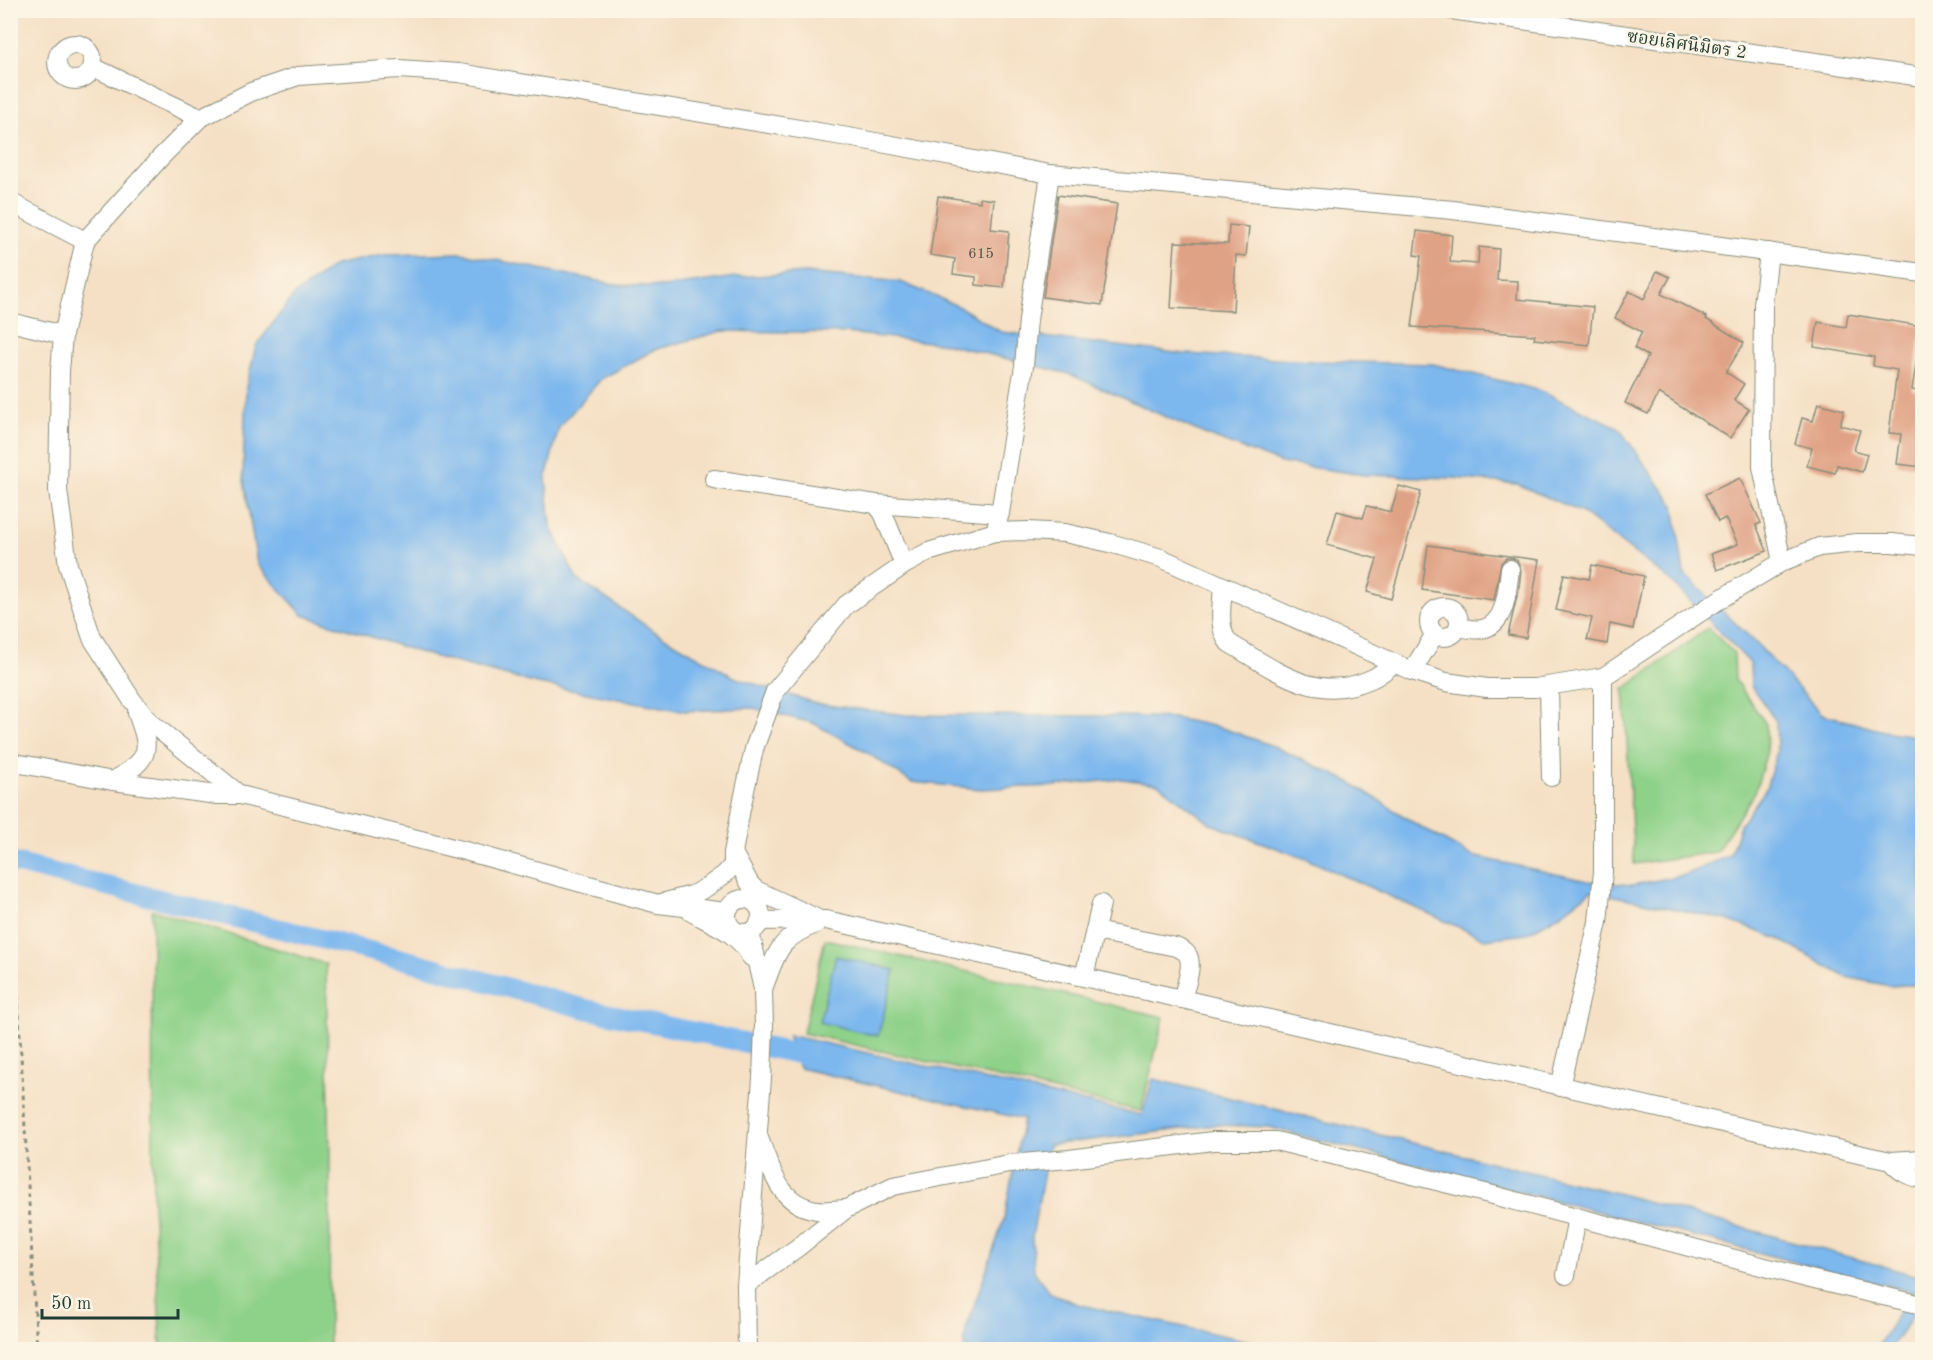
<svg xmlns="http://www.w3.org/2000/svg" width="1933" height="1360" font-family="'Old Standard TT','Noto Serif Thai',serif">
<rect width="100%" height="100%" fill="#fcf5e5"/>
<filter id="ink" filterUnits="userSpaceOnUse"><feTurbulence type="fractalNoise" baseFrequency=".0167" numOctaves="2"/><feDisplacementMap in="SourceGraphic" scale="12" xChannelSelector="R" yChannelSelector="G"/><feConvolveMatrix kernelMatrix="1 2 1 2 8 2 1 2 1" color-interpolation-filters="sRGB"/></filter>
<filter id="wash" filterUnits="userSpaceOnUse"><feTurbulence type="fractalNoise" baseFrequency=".008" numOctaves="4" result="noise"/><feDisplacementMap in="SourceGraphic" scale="24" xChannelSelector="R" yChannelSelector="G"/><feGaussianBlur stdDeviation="1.35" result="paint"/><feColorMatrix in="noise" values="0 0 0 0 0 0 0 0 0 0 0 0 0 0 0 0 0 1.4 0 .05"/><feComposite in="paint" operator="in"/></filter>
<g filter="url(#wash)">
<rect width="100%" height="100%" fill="#f5e0c5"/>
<g fill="#8ed189" stroke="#56875e" stroke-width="1.5">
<polygon points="1708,628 1734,653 1735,680 1766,724 1767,751 1755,792 1716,852 1634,864 1624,689"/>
<polygon points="152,910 326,964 330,1159 329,1349 161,1349 153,1205"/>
<polygon points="825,939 1164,1017 1141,1111 803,1033"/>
</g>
<g fill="#7cb7ee" stroke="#4e7a91" stroke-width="1.5" fill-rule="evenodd">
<path d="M462,253L619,285L664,287L736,277L806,273L901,282L960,307L1001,332L1185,354L1312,361L1433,364L1538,390L1618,427L1674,505L1684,574L1756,643L1822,714L1883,731L1922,737V984L1890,986L1846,977L1778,939L1727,920L1591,891L1559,915L1526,934L1485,939L1309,860L1211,824L1158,784L1122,779L1053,786L981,789L911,782L866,752L813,723L753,708L684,711L538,684L428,655L303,615L257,564L243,474L246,387L256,346L294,295L335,265L384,255ZM722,331L846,333L947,344L1069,374L1209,436L1281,463L1364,475L1454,478L1517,484L1581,512L1672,582L1750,663L1751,686L1776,721L1777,752L1766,789L1740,825L1730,855L1685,875L1632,885L1588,881L1472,856L1419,826L1350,782L1273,746L1222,728L1174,718L1120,716L906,715L818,704L736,678L654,631L576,578L551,526L546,478L559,427L601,379L654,350Z"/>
<polygon points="836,956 895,970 878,1036 819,1022"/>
<polygon points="788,1035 1142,1115 1153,1079 1620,1194 1922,1277 1922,1302 1890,1349 1876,1349 1912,1292 1268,1127 1216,1125 1049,1145 1032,1237 1034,1271 1049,1292 1077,1304 1286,1349 964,1349 966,1329 1004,1219 1023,1119 799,1068"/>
</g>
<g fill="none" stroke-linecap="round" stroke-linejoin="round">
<polyline stroke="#7cb7ee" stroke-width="20" points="10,862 410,961 586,1009 803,1055"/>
</g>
<g id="blocks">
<g fill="#e0a285">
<polygon points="1058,195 1117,204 1102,305 1043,297"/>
<polygon points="938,196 980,202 980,198 994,200 991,229 1009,231 1004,288 976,285 976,277 953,274 955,259 930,255"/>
<polygon points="1229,225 1249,227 1246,256 1236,255 1233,311 1171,308 1175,242 1228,244"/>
<polygon points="1417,231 1452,235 1450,262 1478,264 1479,247 1499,249 1497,280 1518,281 1517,299 1593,307 1589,345 1534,339 1535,335 1412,327 1421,256 1414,255"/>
<polygon points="1657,271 1670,277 1661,294 1707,317 1706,319 1744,343 1726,372 1744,384 1734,400 1749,409 1730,438 1659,393 1648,414 1625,403 1648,356 1634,348 1642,332 1615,318 1629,291 1644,299"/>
<polygon points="1848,314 1922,326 1912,390 1923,392 1923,467 1897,464 1901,434 1889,433 1897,370 1873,366 1874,357 1814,347 1818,322 1846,327"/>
<polygon points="1818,403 1844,410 1840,425 1860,430 1854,450 1867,454 1862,472 1837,465 1835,473 1807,466 1812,448 1795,444 1802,418 1813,421"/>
<polygon points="1740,478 1761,523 1756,525 1767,551 1717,570 1711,554 1738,544 1725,518 1718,522 1705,494"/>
<polygon points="1399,486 1421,492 1391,599 1367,592 1377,559 1327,545 1337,511 1363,518 1367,506 1391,512"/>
<polygon points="1428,545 1539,560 1526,638 1508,635 1519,587 1521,570 1517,560 1512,558 1506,558 1501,563 1494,600 1422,590"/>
<polygon points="1592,565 1644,576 1633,629 1610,624 1607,644 1587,640 1592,618 1556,610 1564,574 1589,579"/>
</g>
</g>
</g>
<g filter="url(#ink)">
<use href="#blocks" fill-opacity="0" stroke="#8a8e7c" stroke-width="1.5"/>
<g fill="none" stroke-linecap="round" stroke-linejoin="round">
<g stroke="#8a8e7c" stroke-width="20">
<g id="minor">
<polyline points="1451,10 1922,77"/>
<circle cx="75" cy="62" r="18"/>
<polyline points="93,67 200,118"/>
<polyline points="10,202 85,241"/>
<polyline points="1769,252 1763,305 1762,467 1782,562"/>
<polyline points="10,322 63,335"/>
<polyline points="714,479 876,504 1000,513"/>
<polyline points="876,504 883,513 904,565"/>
<polyline points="995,532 1000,513 1024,366 1028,320 1050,174"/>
<path d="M1223,586C1222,605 1217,628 1229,643C1275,670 1316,704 1371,679C1379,676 1387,669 1394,663"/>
<circle cx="1444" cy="622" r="15"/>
<path d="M1459,627C1466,628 1474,631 1482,629C1507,624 1507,589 1510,569"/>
<polyline points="1412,671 1435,634"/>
<polyline points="1549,687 1551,777"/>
<path d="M10,762L113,781C150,758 152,753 137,713"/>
<polyline points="113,781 217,795 240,795 465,851 658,904 727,912"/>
<polyline points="240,795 151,723 132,700 92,638 68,565 58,490 60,371 63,335 85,241 161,157 200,118 251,92 298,76 399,69 459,73 848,137 1050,174 1453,210 1922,273"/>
<polyline points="733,853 750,884 756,890 816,918"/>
<circle cx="744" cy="916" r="17"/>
<polyline points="658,904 692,895 707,887 725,874 733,865 733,853 741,809 754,749 775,691 846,605 904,565 928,552 995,532 1028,531 1065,533 1110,543 1161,558 1412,671 1446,682 1487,688 1535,688 1603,677 1722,598 1782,562 1819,547 1857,543 1892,543 1922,546"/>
<path d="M691,912C715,925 737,932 751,957"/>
<polyline points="760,921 826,920 1182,999 1867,1156 1891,1161 1922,1159"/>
<path d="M1095,931L1176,947C1179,949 1182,949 1185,952C1196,961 1185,987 1182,999"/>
<polyline points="1084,977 1101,904"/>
<path d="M763,989C777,953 777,939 816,924"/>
<polyline points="1560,1087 1598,922 1603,872 1603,677"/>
<path d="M759,1138C771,1169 779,1205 817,1210C826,1211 837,1209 846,1209"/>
<path d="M1891,1161C1899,1172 1909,1176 1922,1179"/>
<polyline points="1566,1275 1577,1217"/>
<polyline points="746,1285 797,1248 846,1209 893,1186 1009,1164 1069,1159 1213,1141 1276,1141 1493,1195 1810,1279 1922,1305"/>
<polyline points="747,1350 746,1285 762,1078 764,1026 763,989 750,932"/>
</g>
</g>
<polyline stroke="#8a8e7c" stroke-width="3" stroke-dasharray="4.5 4.5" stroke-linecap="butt" points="10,852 37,1350"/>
<use href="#minor" stroke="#fff" stroke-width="18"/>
</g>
</g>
<g text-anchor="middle" stroke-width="5" stroke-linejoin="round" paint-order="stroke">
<g font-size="15" fill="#4f5648">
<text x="981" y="258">615</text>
</g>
<g font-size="18" fill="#1f3d34" stroke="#fcf5e5">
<text transform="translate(1687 44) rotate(8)" y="6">ซอยเลิศนิมิตร 2</text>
</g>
</g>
<rect width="1933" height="1360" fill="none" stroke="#fcf5e5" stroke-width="36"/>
<path d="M42 1309v9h136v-9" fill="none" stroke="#1f3d34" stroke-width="3"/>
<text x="51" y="1309" font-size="18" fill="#1f3d34" stroke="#fcf5e5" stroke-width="4.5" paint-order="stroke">50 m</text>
</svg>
